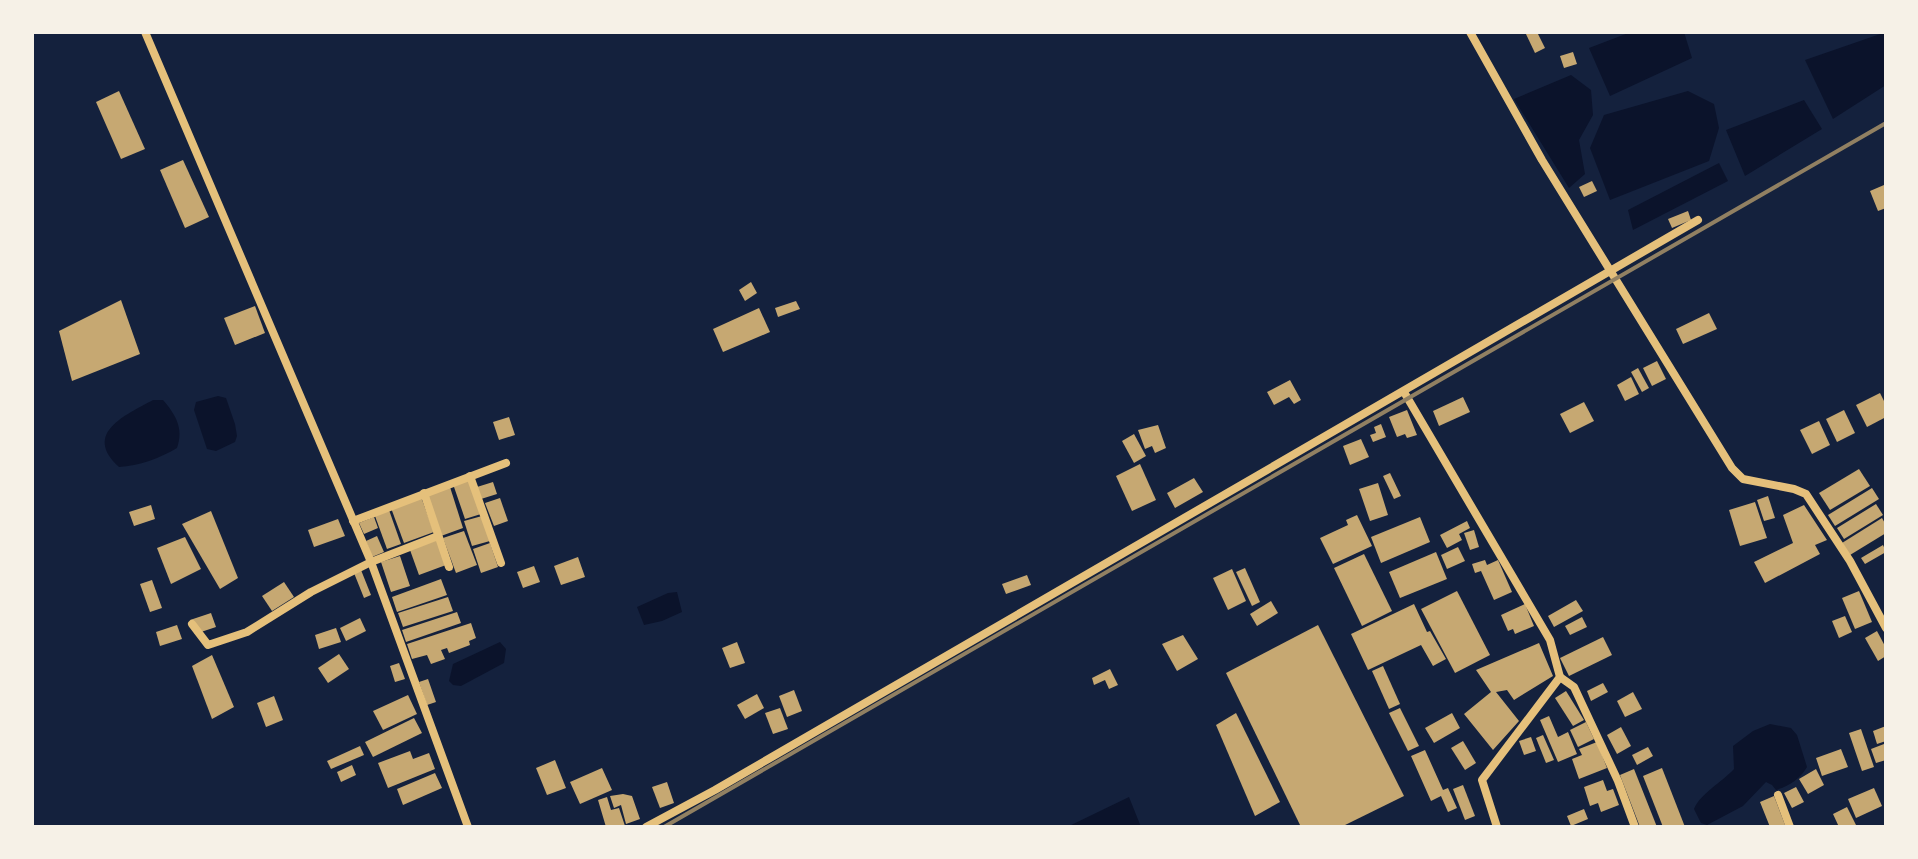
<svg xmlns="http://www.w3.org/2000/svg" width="1918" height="859" font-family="'Source Sans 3',sans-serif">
<rect width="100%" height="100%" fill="#14213d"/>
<g fill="#0b132b">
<polygon points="1631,32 1684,32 1692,58 1610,96 1589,48"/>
<polygon points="1886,32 1886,85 1833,119 1805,60"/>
<polygon points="1571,75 1591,90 1593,115 1579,140 1585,174 1569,188 1514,99"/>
<polygon points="1688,91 1714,104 1719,128 1709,161 1610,200 1590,148 1604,115"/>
<polygon points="1804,100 1822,129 1745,176 1726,130"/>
<polygon points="1719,163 1728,181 1633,230 1628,210"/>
<polygon points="218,396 226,398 235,424 237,436 235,442 216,451 207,449 194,410 196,402"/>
<path d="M153,400H163C176,415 184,429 177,448C160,458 139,466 119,467C82,433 126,415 153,400Z"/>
<polygon points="677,592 682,612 662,621 644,625 637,607 668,593"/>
<polygon points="500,642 506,649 504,663 461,686 453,685 449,681 453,664"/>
<path d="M1770,724L1791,728L1797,735L1807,767C1800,779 1789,786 1776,790L1772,785L1766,782L1743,806L1707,825L1701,823L1694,809C1700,794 1722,782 1734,769L1733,746L1753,731Z"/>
<polygon points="1129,797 1141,827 1067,827"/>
</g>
<g fill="#c6a872">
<polygon points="1525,32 1537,32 1545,48 1535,53"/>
<polygon points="1573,52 1577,64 1564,68 1560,56"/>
<polygon points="119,91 145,149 121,159 96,102"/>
<polygon points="183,160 209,217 185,228 160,170"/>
<polygon points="1592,181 1597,191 1584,197 1579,187"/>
<polygon points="1884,185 1886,208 1878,211 1870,191"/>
<polygon points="1688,211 1691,220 1672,228 1668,219"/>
<polygon points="751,282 757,293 745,301 739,290"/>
<polygon points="121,300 140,354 72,381 59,331"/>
<polygon points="796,301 800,309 778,317 775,308"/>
<polygon points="255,306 265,333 235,345 224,318"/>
<polygon points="759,308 770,332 723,352 713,329"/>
<polygon points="1709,313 1717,329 1683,344 1676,329"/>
<polygon points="1657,361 1666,379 1652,386 1643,368"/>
<polygon points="1638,368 1649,388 1642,392 1631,372"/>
<polygon points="1631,377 1639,394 1625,401 1617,385"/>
<polygon points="1290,380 1301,400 1294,404 1289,397 1274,405 1267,392"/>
<polygon points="1880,393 1886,405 1886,417 1867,427 1856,405"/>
<polygon points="1463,397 1470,412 1439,426 1433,411"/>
<polygon points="1584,402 1594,421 1570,433 1560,414"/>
<polygon points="1407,410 1417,435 1407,438 1405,434 1397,437 1389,417"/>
<polygon points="1844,410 1855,433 1837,442 1826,419"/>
<polygon points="509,417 515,435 499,440 493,422"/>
<polygon points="1819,421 1830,445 1812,454 1800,430"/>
<polygon points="1381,424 1386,437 1373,442 1370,435 1376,433 1374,427"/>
<polygon points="1158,425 1166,448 1155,453 1152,446 1145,449 1138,430"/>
<polygon points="1134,434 1146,456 1134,463 1122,441"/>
<polygon points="1361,439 1369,457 1350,465 1343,446"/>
<polygon points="1140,464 1156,500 1132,511 1116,476"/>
<polygon points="1859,469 1870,486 1830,510 1819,493"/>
<polygon points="1390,473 1401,496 1394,499 1383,476"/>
<polygon points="1194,478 1203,492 1175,508 1167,493"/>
<polygon points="469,479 481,514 465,519 453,484"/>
<polygon points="493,482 497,494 481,499 477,487"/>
<polygon points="1378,483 1388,515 1370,521 1359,489"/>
<polygon points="450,487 463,528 441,536 427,495"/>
<polygon points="1872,488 1879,499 1835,526 1828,515"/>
<polygon points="1768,496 1775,518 1764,521 1757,500"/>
<polygon points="421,497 434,532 404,543 391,508"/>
<polygon points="500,498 508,521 494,526 485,503"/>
<polygon points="1755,502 1767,538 1740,546 1729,510"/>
<polygon points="1876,504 1883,515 1844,539 1837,528"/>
<polygon points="151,505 155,519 134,526 129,512"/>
<polygon points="1804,505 1827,540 1815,545 1820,554 1765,583 1754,562 1793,543 1783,515"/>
<polygon points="389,510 401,544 387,549 375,516"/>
<polygon points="211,511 238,578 220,589 182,524"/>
<polygon points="1357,515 1372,546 1333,564 1320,538 1348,525 1346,520"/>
<polygon points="482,516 490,541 472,546 464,521"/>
<polygon points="374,517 378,528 364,534 359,523"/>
<polygon points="1420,517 1430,542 1381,563 1371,537"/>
<polygon points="1882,518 1886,525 1886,533 1850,555 1842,543"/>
<polygon points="338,519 345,536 314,547 308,530"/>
<polygon points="1467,521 1470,528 1459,534 1462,540 1447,548 1440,535"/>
<polygon points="1474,530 1479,547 1470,550 1464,533"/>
<polygon points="464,531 477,565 456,573 443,538"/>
<polygon points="377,536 384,552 372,557 366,541"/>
<polygon points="185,537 201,569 171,584 157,548"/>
<polygon points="437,540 446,565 419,575 410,550"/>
<polygon points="490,543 498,567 481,573 473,549"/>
<polygon points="1883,545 1886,552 1865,564 1861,558"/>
<polygon points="1458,547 1465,561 1447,569 1441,555"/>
<polygon points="1436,552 1447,579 1400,598 1389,572"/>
<polygon points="1364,554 1392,611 1362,626 1334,568"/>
<polygon points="400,556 410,586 391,592 381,562"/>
<polygon points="578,557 585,577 561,585 554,566"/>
<polygon points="1485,560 1487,565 1498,560 1512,592 1494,600 1481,571 1475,573 1472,564"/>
<polygon points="534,566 540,582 523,588 517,572"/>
<polygon points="1245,568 1260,602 1252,606 1236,572"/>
<polygon points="1232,569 1246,601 1228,610 1213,578"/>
<polygon points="361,570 371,595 364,598 354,573"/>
<polygon points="1027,575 1031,585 1006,594 1002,584"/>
<polygon points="441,579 447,595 397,612 392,597"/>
<polygon points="152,580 162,608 150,612 140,584"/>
<polygon points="284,582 294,597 272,611 262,596"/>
<polygon points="1457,591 1490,655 1455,673 1421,609"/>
<polygon points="1859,591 1872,622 1855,629 1842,598"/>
<polygon points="448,597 453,611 403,627 398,613"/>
<polygon points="1576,600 1583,611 1554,627 1548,616"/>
<polygon points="1271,601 1278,613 1257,626 1250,614"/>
<polygon points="1414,604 1427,632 1430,631 1446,659 1433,666 1421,645 1368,670 1351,634"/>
<polygon points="1525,604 1534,626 1515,634 1513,629 1508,631 1501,615"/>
<polygon points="457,612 461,623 406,642 402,630"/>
<polygon points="211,613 216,627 195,634 190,620"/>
<polygon points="1845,616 1852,632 1839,638 1832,621"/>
<polygon points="1582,617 1587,627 1570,635 1565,626"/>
<polygon points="360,618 366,631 346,641 340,628"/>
<polygon points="471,623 476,638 469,641 470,645 449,653 447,648 441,650 445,659 431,664 427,655 412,659 407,644"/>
<polygon points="177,625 182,639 160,646 156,632"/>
<polygon points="1318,625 1404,796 1341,827 1301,827 1226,673"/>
<polygon points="336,628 341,642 319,649 315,635"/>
<polygon points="1877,631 1886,648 1886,656 1878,661 1865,638"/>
<polygon points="1183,635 1198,659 1177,671 1162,644"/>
<polygon points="1603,637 1612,655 1569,676 1560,658"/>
<polygon points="737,642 745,663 730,668 722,648"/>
<polygon points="1539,643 1553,676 1514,700 1507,690 1496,692 1519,721 1493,750 1464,714 1491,692 1476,670"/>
<polygon points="339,654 349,669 328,683 318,668"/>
<polygon points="212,655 234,707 212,719 192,666"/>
<polygon points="399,663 405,679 395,682 390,666"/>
<polygon points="1383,666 1400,704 1389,709 1372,671"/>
<polygon points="1110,669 1118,685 1109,689 1105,680 1094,685 1092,678"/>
<polygon points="428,679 436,702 427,705 419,682"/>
<polygon points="1603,683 1608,692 1591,701 1587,691"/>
<polygon points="794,690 802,711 787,717 779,696"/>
<polygon points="1566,691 1584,720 1573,726 1555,698"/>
<polygon points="1633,692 1642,709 1625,717 1617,701"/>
<polygon points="757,694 764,708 745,719 737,705"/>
<polygon points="408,695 417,714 383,730 373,711"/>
<polygon points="274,696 283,720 266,727 257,703"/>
<polygon points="780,708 788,729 773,734 765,713"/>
<polygon points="1400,708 1419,746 1408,751 1389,713"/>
<polygon points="1236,713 1280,802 1255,816 1216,725"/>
<polygon points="1452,713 1460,728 1434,743 1425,728"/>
<polygon points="1549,716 1558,737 1568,732 1577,754 1558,762 1540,720"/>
<polygon points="414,718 422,733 373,757 365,742"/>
<polygon points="1586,722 1594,739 1578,747 1570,730"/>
<polygon points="1886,726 1886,741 1877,744 1873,731"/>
<polygon points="1621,727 1631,746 1617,754 1607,735"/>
<polygon points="1861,729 1874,767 1862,771 1849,733"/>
<polygon points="1543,735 1554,760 1546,763 1536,738"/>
<polygon points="1531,737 1536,751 1524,755 1519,741"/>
<polygon points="1463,741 1476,763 1465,770 1451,748"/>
<polygon points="1597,742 1607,768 1579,779 1572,759 1582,755 1579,749"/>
<polygon points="1884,744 1886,760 1876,763 1871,749"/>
<polygon points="360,746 364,755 331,769 327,761"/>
<polygon points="1648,747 1653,756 1637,765 1632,755"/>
<polygon points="1841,749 1848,767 1822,776 1816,758"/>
<polygon points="1425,750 1443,790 1448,788 1457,808 1448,812 1441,796 1431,801 1411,756"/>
<polygon points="410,751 413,759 429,753 435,769 388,788 378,763"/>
<polygon points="555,760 566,788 547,795 536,768"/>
<polygon points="352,765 356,775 341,782 337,772"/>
<polygon points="602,768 612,790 580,804 570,782"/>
<polygon points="1662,768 1685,827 1663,827 1643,776"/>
<polygon points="1634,769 1657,827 1640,827 1620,775"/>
<polygon points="1816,769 1824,785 1808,794 1799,779"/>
<polygon points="435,773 442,788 403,805 397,789"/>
<polygon points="1603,780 1607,791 1613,789 1619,805 1601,812 1598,803 1590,806 1584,787"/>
<polygon points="667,782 674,803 660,808 652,787"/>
<polygon points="1463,785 1475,816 1465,820 1453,789"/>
<polygon points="1796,787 1804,802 1792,808 1784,793"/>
<polygon points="1874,788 1882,806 1856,818 1848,799"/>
<polygon points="623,794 632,796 640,819 626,824 621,805 614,808 610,796"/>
<polygon points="1774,796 1785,825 1780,827 1770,827 1760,802"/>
<polygon points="607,797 611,810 619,808 625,826 606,827 598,800"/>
<polygon points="1847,807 1857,827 1839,827 1833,814"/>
<polygon points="1584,809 1588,819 1571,826 1567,816"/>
</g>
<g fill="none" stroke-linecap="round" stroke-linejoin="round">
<g stroke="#e5c07b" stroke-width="8">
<polyline points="145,32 371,562 468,827"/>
<polyline points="1470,32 1542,160 1732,468 1743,479 1794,489 1806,494 1850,561 1886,628"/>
<polyline points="1404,392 1550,640 1560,677 1482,780 1497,827"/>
<polyline points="470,476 501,563"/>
<polyline points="424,493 449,567"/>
<polyline points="353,521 506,463"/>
<polyline points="192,624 208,645 247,632 311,592 371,562 438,536"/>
<polyline points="1560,677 1574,687 1618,781 1635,827"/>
<polyline points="1778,795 1790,827"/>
<polyline points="646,827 715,790 1698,220"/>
</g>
<polyline stroke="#918062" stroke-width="4" points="664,827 1886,123"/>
</g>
<rect width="1918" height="859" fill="none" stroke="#f6f1e7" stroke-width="68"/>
</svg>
